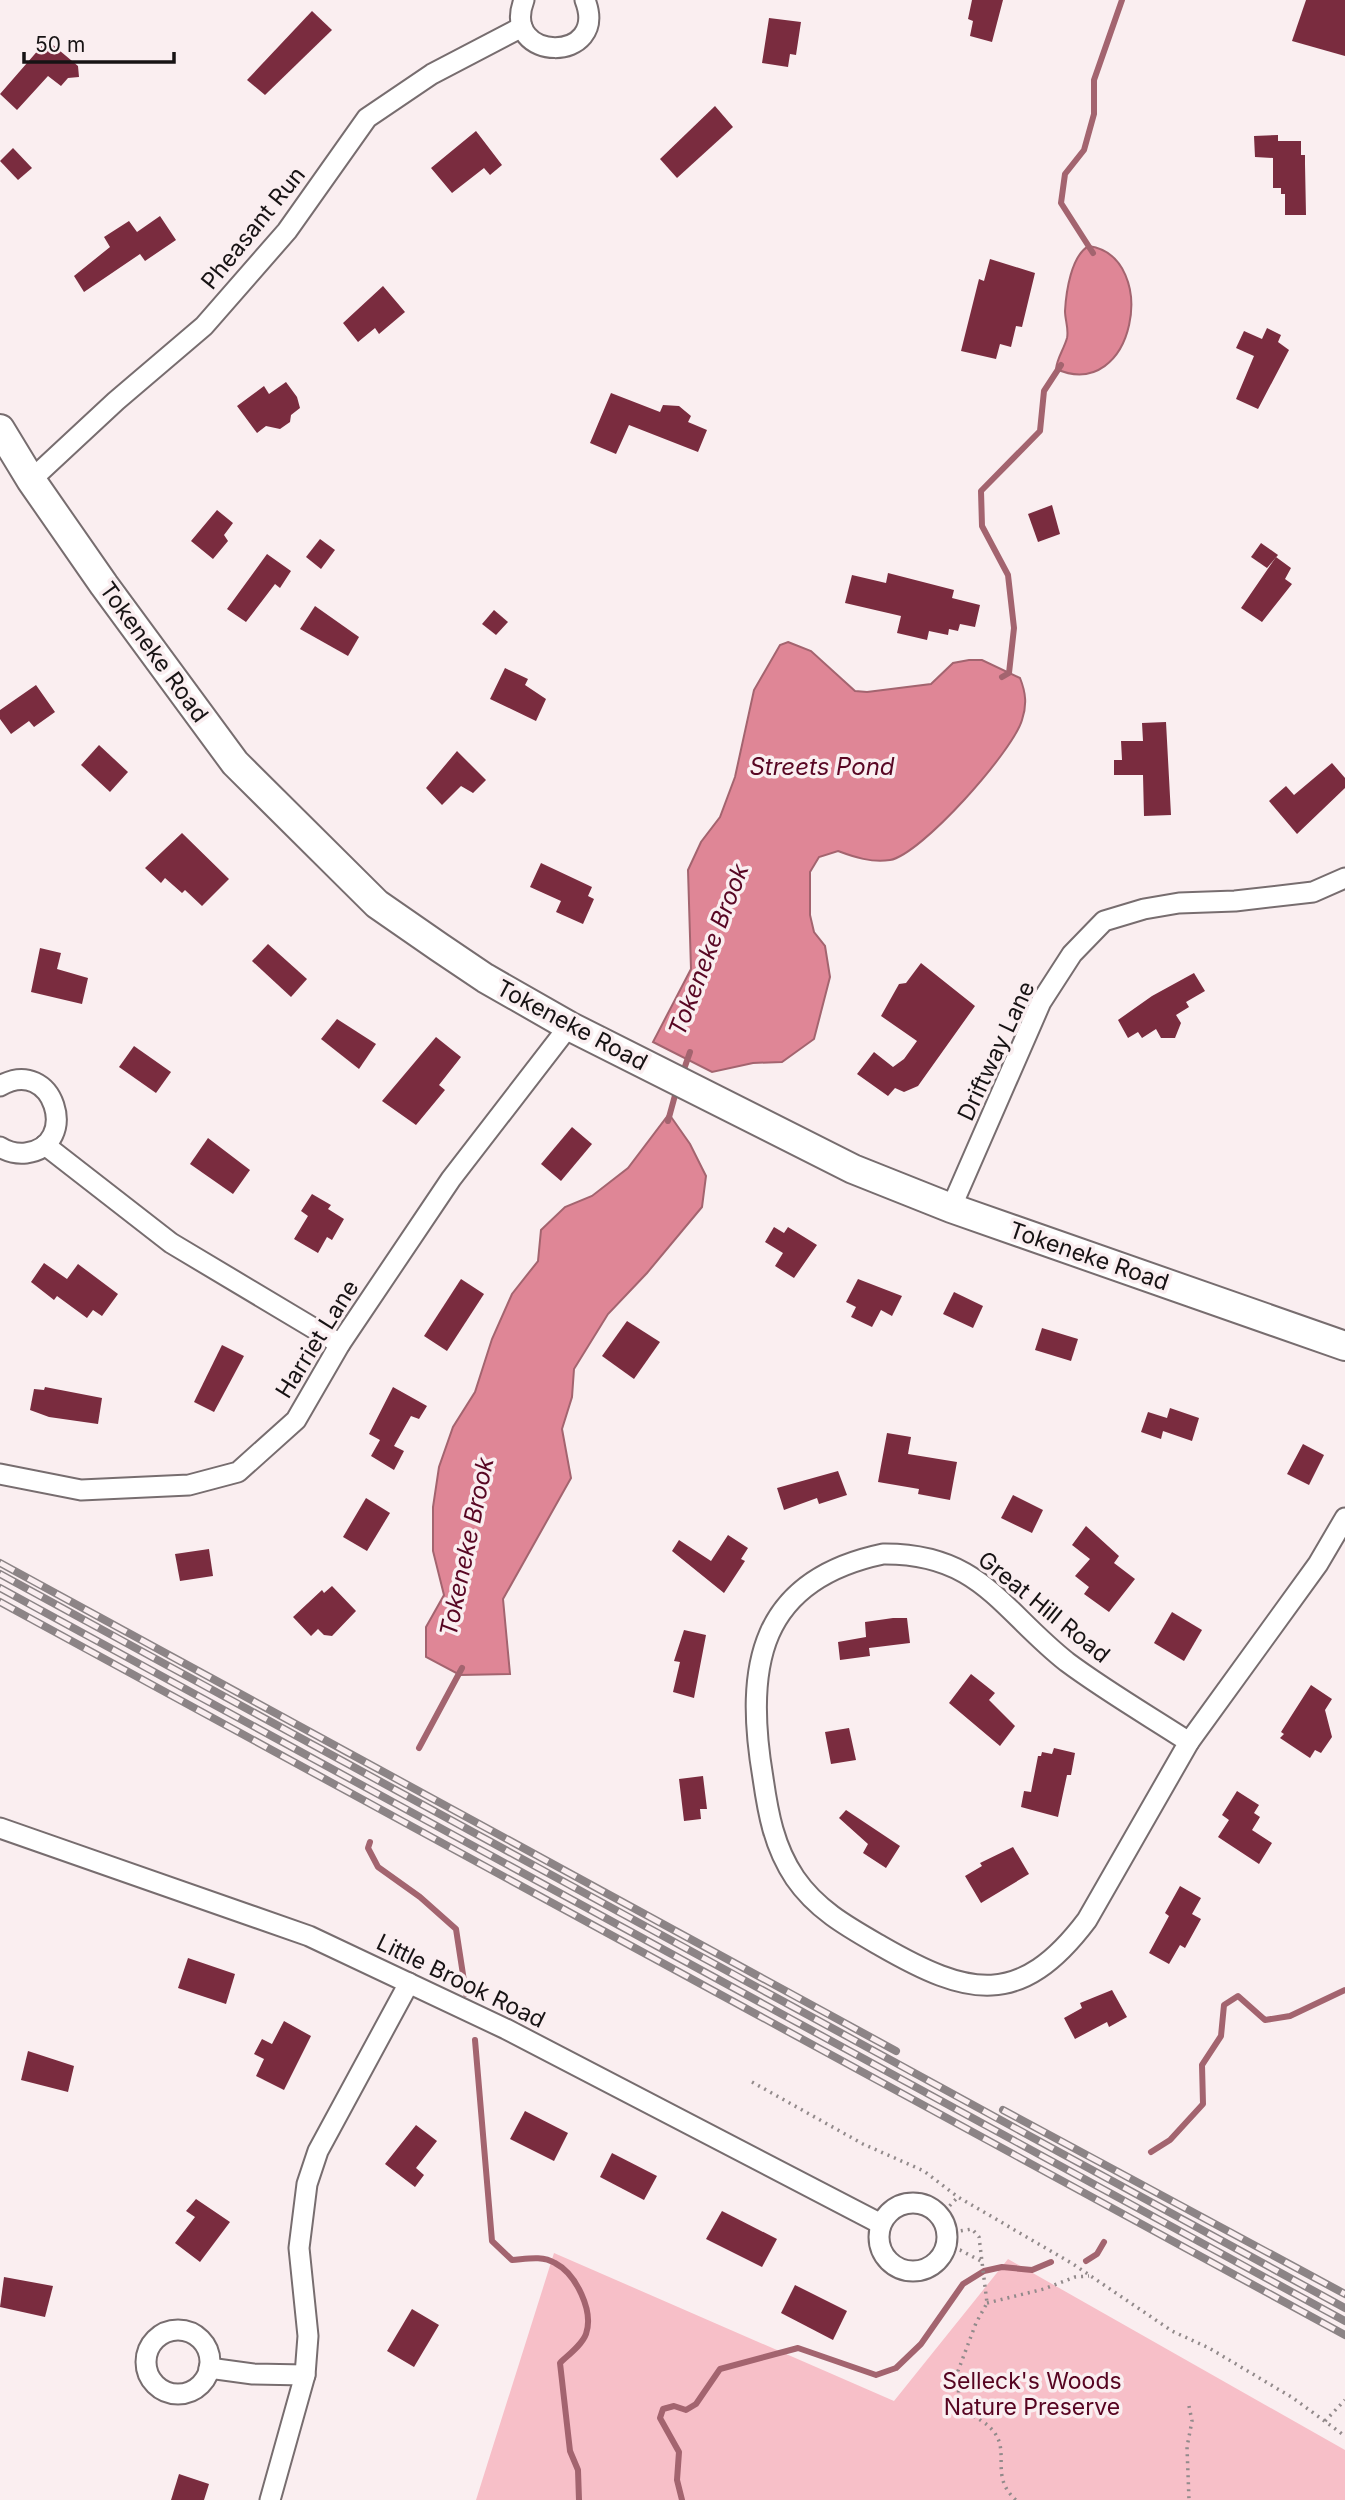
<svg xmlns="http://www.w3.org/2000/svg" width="1345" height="2500" font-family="Inter,sans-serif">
<rect width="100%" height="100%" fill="#faeef0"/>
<polygon fill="#f7bfc8" points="554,2253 894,2401 1008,2259 1345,2450 1345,2500 476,2500"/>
<g fill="#df8696" stroke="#a3646f" stroke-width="2">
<path d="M1089,246C1161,257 1135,404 1056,369C1057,358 1064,349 1067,338C1069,329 1065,320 1065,311C1066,293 1071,255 1089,246Z"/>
<path d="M788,642L811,651L855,691L867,692L931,684L953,663L969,660H982L1020,678C1026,693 1027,705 1022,720C1013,751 921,855 890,860C872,863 854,857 838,851L819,857L810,872V915L814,932L825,946L830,977L814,1039L782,1062L753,1063L712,1072L653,1042L691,969L688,870L701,842L720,817L735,777L754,690L780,645Z"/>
<polygon points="669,1114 690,1144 706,1176 702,1207 647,1273 608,1314 574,1369 572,1397 562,1429 571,1478 503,1599 510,1674 460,1675 426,1657 426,1627 444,1595 433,1551 433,1507 439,1467 453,1427 475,1392 492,1339 512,1294 538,1261 541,1230 565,1207 592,1196 628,1168"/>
</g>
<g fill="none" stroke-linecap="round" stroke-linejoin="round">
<g stroke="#a3646f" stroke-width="6">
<polyline points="1093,253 1061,203 1065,174 1084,150 1094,114 1094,80 1122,0"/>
<polyline points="1002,677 1009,673 1014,628 1008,575 982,526 981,491 1040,431 1044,391 1061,365"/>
<polyline points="682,1075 690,1052"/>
<polyline points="668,1121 677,1088"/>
<polyline points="419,1748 462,1668"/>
<polyline points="370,1842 368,1848 378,1867 420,1897 456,1929 466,1994"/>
<path d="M475,2040L492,2241L512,2260C526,2259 542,2255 555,2263C576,2274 594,2311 586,2334C582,2345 568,2355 560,2363L570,2451L578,2470L579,2500"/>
<polyline points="1151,2152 1170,2140 1203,2104 1202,2065 1221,2036 1224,2005 1238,1996 1265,2020 1290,2016 1345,1990"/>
<polyline points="1086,2261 1097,2254 1104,2242"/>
<polyline points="682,2500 677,2480 679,2452 660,2418 663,2409 674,2406 686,2410 696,2404 720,2369 798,2348 876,2375 896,2368 921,2344 963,2284 984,2271 1002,2267 1032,2270 1051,2262"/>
</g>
</g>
<g fill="#7a2c3f">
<polygon points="972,0 1003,0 992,42 970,36 973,21 968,19"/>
<polygon points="1306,0 1345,0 1345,56 1292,41"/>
<polygon points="312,11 332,30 265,95 247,80"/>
<polygon points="769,18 801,22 796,55 790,54 788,67 762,63"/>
<polygon points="47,40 78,66 79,77 68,78 61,86 48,76 17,110 0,94"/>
<polygon points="715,106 733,127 677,178 660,159"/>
<polygon points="476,131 502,165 490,175 484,168 452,193 431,168"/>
<polygon points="1278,135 1278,141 1301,141 1301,155 1305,155 1305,164 1306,215 1285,215 1285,194 1281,194 1281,188 1273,188 1273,158 1255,157 1254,136"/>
<polygon points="13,148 32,168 18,180 0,161"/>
<polygon points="160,216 176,240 145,261 140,254 84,292 74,276 110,247 104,237 129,221 137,232"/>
<polygon points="990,259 1035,273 1022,327 1016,326 1011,347 1000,344 996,359 961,351 979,279 984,281"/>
<polygon points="383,286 405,312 379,334 375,328 358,342 343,323"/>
<polygon points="1267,328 1281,335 1278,342 1289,350 1258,409 1236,399 1254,356 1236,348 1244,331 1262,339"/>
<polygon points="286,382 297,397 300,408 291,415 290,422 280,429 266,426 257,433 237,406 264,386 269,394"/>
<polygon points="611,393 660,412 663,405 679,406 691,416 688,422 707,430 698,452 629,425 616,454 590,443"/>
<polygon points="1052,505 1060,534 1038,542 1028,514"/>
<polygon points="217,510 233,523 224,535 228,541 213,559 191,541"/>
<polygon points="320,539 335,550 321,569 306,557"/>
<polygon points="1261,543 1278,555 1267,568 1251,557"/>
<polygon points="267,554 291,571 280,588 275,584 246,622 227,609"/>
<polygon points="1276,557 1291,568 1285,579 1292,584 1262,622 1241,608"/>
<polygon points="888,573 954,590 952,598 980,605 975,627 960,624 958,631 949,629 948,635 929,631 927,640 897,633 901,616 845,603 852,575 886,583"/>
<polygon points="315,606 359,637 348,656 300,629"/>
<polygon points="494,610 508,622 496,635 482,624"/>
<polygon points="505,668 528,679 525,685 546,699 536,721 490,699"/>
<polygon points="36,685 55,712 34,727 29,721 11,734 0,719 0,710"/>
<polygon points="1166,722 1171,815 1144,816 1143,775 1114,775 1114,760 1122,760 1121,741 1143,741 1142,723"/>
<polygon points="99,745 128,772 110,792 81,765"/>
<polygon points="457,751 486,780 473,793 461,786 442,805 426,788"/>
<polygon points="1332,763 1345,778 1345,788 1297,834 1269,801 1286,786 1294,795"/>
<polygon points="182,833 229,879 202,906 185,890 182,893 165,878 161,883 145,868"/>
<polygon points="541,863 592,887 588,896 594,899 583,924 556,912 561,901 530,887"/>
<polygon points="268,944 307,979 291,997 252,961"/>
<polygon points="40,948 61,953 57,969 88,978 82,1004 31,992"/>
<polygon points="921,963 975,1006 918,1086 904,1092 895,1088 888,1096 857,1074 874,1052 893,1067 904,1059 917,1041 881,1016 899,984 906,983"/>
<polygon points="1194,973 1205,991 1186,1002 1189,1007 1176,1015 1181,1023 1175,1038 1161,1038 1156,1029 1142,1038 1138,1032 1128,1038 1118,1020 1152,996"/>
<polygon points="337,1019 376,1044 359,1069 321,1039"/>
<polygon points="436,1037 461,1057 439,1085 445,1090 416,1125 382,1101"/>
<polygon points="134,1046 171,1072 156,1093 119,1067"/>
<polygon points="572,1127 592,1144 561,1181 541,1164"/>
<polygon points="208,1138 250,1170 233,1194 190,1164"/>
<polygon points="312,1194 331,1205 328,1209 344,1219 332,1240 327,1237 318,1253 294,1239 308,1216 301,1211"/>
<polygon points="774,1227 784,1233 788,1227 817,1245 794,1278 775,1266 783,1253 765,1242"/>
<polygon points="44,1263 67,1279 78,1264 118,1294 102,1316 93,1310 87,1318 57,1296 54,1300 31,1282"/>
<polygon points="461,1279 484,1294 447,1351 424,1336"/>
<polygon points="858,1279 902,1296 892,1316 881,1310 872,1327 851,1317 856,1307 846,1302"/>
<polygon points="954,1292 983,1306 973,1328 943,1314"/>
<polygon points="627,1321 660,1342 634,1379 602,1356"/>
<polygon points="1042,1328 1078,1339 1071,1361 1035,1350"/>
<polygon points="222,1345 244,1356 214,1412 194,1402"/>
<polygon points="45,1387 102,1398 98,1424 49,1417 30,1410 34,1389 44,1390"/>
<polygon points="393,1387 427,1406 419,1419 411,1416 394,1446 404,1451 394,1470 371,1456 380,1440 369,1434"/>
<polygon points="1170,1408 1199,1418 1192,1441 1163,1431 1161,1439 1141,1432 1148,1412 1167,1418"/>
<polygon points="887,1433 911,1437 908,1454 957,1462 950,1500 918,1494 919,1489 878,1482"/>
<polygon points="1303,1444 1324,1455 1309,1485 1287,1474"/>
<polygon points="838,1471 847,1495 819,1504 817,1498 784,1510 777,1488"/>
<polygon points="1013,1495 1043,1510 1032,1533 1001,1518"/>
<polygon points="366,1498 390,1513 367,1551 343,1537"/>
<polygon points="1086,1526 1119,1556 1114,1563 1135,1579 1109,1612 1084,1594 1089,1587 1075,1576 1090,1559 1072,1545"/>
<polygon points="728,1535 748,1548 741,1559 745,1561 724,1593 672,1551 679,1540 711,1561"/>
<polygon points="209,1549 213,1576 180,1581 175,1554"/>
<polygon points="332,1586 356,1611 332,1636 324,1635 318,1629 311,1636 293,1617 322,1590 324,1593"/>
<polygon points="1172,1612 1202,1630 1184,1661 1154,1643"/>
<polygon points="893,1618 907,1618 910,1643 869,1648 870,1656 840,1660 838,1642 866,1637 865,1622"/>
<polygon points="684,1630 706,1635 694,1698 673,1692 680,1662 674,1661"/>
<polygon points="971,1674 995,1693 989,1700 1015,1726 1000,1746 949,1703"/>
<polygon points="1311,1685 1332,1699 1325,1710 1332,1737 1321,1753 1315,1750 1310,1758 1280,1738 1284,1734 1281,1732"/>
<polygon points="849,1728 856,1760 831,1764 825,1732"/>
<polygon points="1054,1748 1075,1753 1071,1775 1067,1775 1058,1817 1021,1807 1024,1791 1031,1792 1038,1756 1041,1756 1042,1752 1052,1754"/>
<polygon points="703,1776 707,1809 700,1809 701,1819 684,1821 679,1779"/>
<polygon points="1237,1791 1259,1805 1254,1813 1260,1817 1252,1830 1272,1843 1259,1864 1218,1837 1229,1820 1222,1815"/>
<polygon points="846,1810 900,1846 886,1868 863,1853 868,1844 839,1818"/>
<polygon points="1013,1847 1029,1874 981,1903 965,1876 982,1866 980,1863"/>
<polygon points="1180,1886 1201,1898 1192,1914 1201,1919 1185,1948 1180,1945 1169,1964 1149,1953 1169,1916 1165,1913"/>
<polygon points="188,1958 235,1974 226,2004 178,1988"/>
<polygon points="1112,1990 1127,2017 1109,2027 1107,2022 1075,2039 1064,2018 1082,2008 1080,2003"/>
<polygon points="284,2021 311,2036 284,2090 256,2076 264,2059 254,2054 262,2039 272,2044"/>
<polygon points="28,2051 74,2066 68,2092 21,2080"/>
<polygon points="525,2111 568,2133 554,2161 510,2139"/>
<polygon points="416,2125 437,2141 416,2168 424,2175 415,2187 385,2164"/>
<polygon points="612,2153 657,2176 644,2200 600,2177"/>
<polygon points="196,2199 230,2222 200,2262 175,2243 195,2217 186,2211"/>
<polygon points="722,2211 777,2239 762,2267 706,2239"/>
<polygon points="4,2277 53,2286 45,2317 0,2307"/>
<polygon points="795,2285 847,2311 833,2340 781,2313"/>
<polygon points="412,2309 439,2325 414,2367 387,2351"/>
<polygon points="179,2474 209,2484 204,2500 171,2500"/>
</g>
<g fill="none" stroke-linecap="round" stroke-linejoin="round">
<g stroke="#776d6f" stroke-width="23">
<g id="minor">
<path d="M524,0C500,63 610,64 585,0"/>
<polyline points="31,480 116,401 204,326 287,231 367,118 432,74 522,27"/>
<path d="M0,1086C54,1055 81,1146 26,1153C17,1154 8,1152 0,1147"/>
<polyline points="45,1145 171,1243 340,1344"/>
<polyline points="951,1208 1041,1002 1072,954 1104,921 1144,909 1179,903 1235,901 1313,892 1345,878"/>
<polyline points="0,1474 81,1490 189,1485 238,1472 296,1420 340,1344 451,1179 569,1026"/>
<path d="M883,1554C980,1553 1001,1610 1067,1662C1106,1691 1149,1716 1189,1742L1087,1920C1020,2009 968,1996 881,1946C848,1927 817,1910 795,1878C774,1847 768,1813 763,1778C744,1666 759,1580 883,1554Z"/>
<polyline points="1189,1742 1318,1564 1345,1518"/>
<polyline points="0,1828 309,1936 506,2029 881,2224"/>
<circle cx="913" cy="2237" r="34"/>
<circle cx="178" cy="2362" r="32"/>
<polyline points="209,2368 253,2374 305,2375"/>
<polyline points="270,2500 305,2375 308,2336 299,2248 307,2184 318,2151 409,1983"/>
</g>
</g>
<g stroke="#776d6f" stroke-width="32">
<polyline id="secondary" points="0,429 31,480 104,585 235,763 377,904 439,947 485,978 569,1026 853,1169 951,1208 1345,1346"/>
</g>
<g stroke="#928a8b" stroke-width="3.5" stroke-dasharray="2 5" stroke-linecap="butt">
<polyline points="752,2082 863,2144 924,2171 958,2197 1073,2264 1172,2331 1209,2348 1293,2398 1345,2436"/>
<polyline points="940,2216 958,2197"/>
<path d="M947,2233L972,2229L979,2237L987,2303L976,2323L958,2371L959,2410C1031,2437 980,2468 1016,2500"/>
<polyline points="946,2248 960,2250 981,2261"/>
<polyline points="987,2303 1044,2289 1075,2277 1089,2276"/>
<polyline points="1189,2406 1192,2421 1187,2447 1189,2500"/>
<polyline points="1325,2421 1345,2400"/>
</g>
<use href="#minor" stroke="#fff" stroke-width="19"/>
<use href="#secondary" stroke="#fff" stroke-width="28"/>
<g stroke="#8c8486" stroke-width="8">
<g id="rail">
<polyline points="0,1563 896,2051"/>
<polyline points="0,1574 1345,2308"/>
<polyline points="0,1588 1345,2321"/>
<polyline points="0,1602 1345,2335"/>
<polyline points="1003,2110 1345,2294"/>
</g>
</g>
<use href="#rail" stroke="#faeef0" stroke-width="5" stroke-dasharray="16" stroke-linecap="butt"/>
</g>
<g text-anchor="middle" stroke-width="7" stroke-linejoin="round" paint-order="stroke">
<g font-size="23" fill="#171314" stroke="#faeef0">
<text transform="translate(253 228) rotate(-51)" y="8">Pheasant Run</text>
<text transform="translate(154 652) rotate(54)" y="8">Tokeneke Road</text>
<text transform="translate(572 1025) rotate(28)" y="8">Tokeneke Road</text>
<text transform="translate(996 1051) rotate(-65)" y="8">Driftway Lane</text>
<text transform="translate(1089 1256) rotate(19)" y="8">Tokeneke Road</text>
<text transform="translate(317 1339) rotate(-58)" y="8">Harriet Lane</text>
<text transform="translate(1044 1607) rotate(39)" y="8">Great Hill Road</text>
<text transform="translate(461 1981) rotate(26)" y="8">Little Brook Road</text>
</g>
<g font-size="23" fill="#560421" stroke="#faeef0">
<text x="1032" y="2389">Selleck's Woods<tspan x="1032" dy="26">Nature Preserve</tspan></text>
</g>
<g font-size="24" font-style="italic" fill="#580623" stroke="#faeef0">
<text x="822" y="775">Streets Pond</text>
<text transform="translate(709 950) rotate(-69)" y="8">Tokeneke Brook</text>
<text transform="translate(467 1547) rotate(-78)" y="8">Tokeneke Brook</text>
</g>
</g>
<path d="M24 52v10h150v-10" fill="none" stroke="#171314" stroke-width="3.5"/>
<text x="35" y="52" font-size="21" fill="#171314" stroke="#faeef0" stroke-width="5" paint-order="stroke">50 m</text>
</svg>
